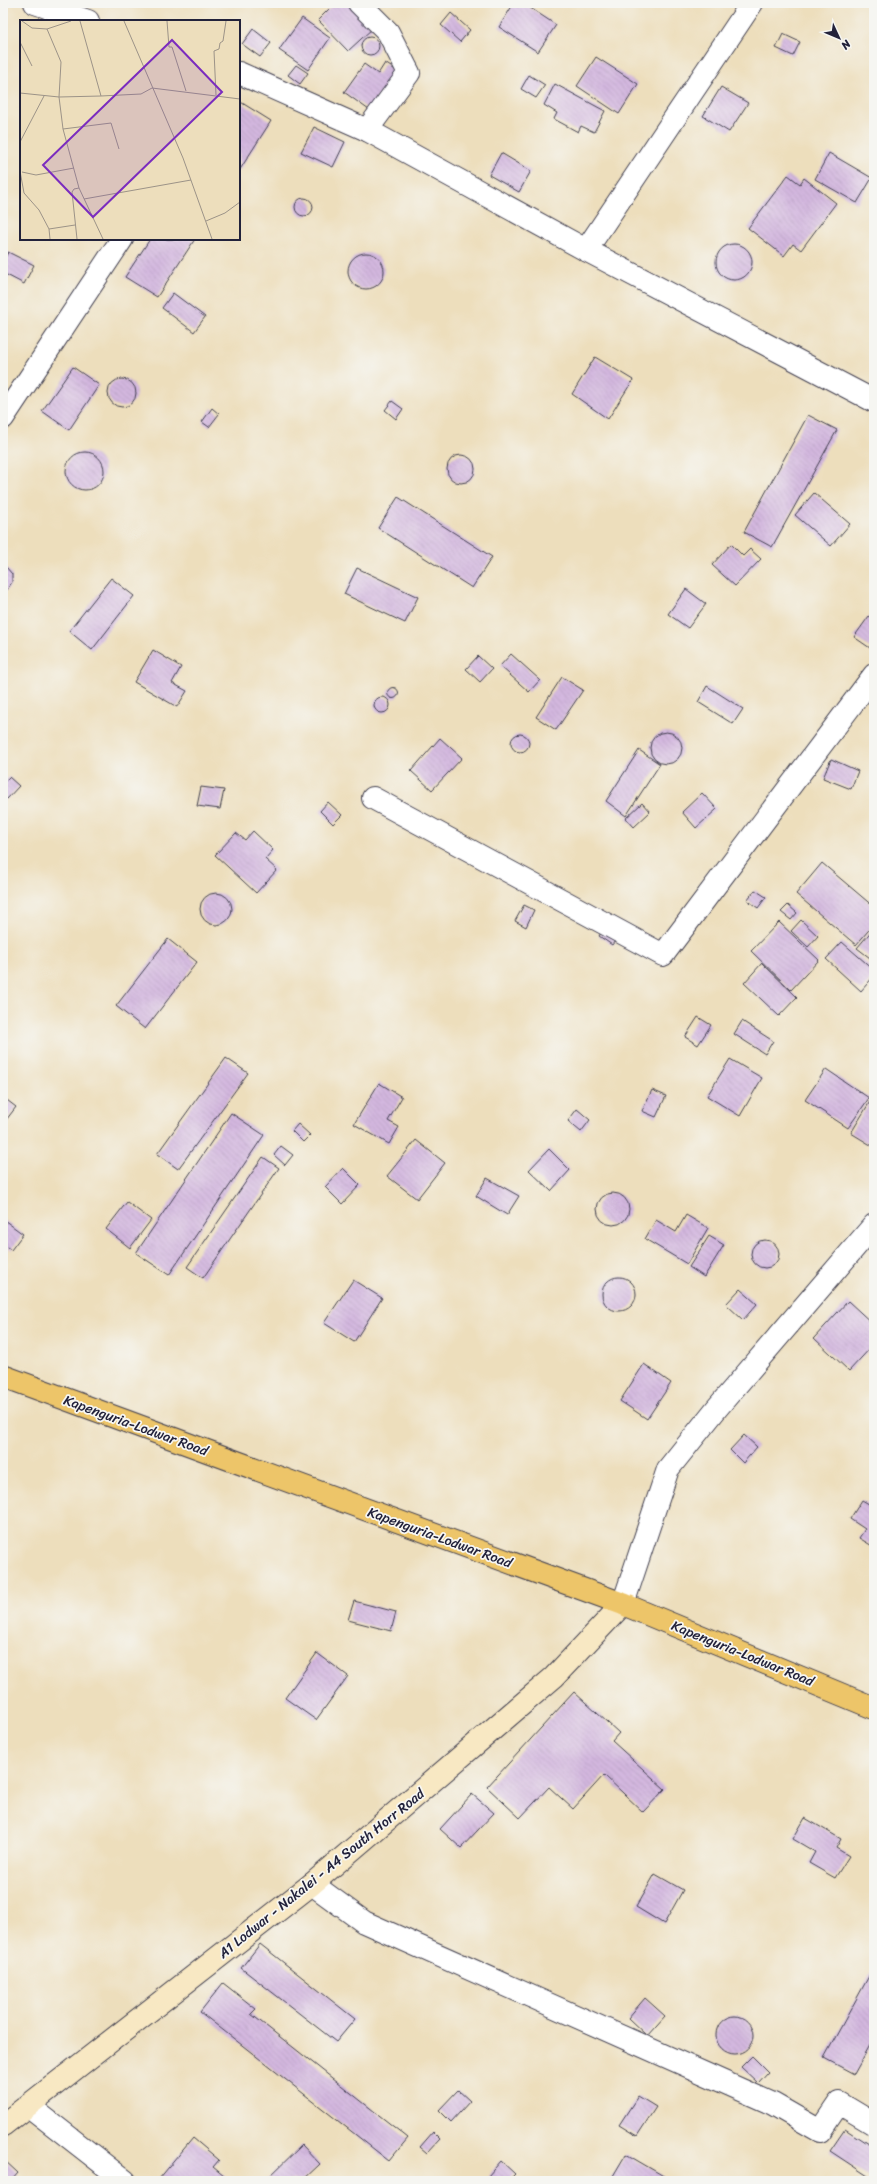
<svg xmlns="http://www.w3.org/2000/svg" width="877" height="2184" font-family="Sriracha,sans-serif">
<defs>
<pattern id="building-back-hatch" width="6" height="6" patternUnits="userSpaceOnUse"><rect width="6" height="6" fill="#d3b7df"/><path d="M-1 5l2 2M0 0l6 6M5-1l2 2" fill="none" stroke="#b59dc0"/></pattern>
</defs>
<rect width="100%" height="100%" fill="#f6f6f2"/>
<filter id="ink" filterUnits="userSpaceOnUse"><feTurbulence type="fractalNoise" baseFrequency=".025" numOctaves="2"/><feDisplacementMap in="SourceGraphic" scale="8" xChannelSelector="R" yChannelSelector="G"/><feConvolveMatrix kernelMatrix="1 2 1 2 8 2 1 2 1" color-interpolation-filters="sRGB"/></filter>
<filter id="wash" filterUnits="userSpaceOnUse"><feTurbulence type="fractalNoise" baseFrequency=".012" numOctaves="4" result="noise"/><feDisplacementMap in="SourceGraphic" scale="16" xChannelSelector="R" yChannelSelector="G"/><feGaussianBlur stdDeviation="0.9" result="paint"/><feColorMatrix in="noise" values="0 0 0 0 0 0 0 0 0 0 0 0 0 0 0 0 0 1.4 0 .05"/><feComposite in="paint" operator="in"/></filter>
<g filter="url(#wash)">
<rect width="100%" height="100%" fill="#eddebc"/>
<g id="blocks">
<g fill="url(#building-back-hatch)">
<polygon points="335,3 349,3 373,28 348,51 318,20"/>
<polygon points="514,3 523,3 556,25 538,52 499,27"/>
<polygon points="451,13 470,30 460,42 441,25"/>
<polygon points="302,18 330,38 308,70 279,50"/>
<polygon points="253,29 271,43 260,57 242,44"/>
<polygon points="783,34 800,42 793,56 776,48"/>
<circle cx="370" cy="46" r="9"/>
<polygon points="596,57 638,84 619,114 577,86"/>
<polygon points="385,63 397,71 369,110 344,92 364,64 378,74"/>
<polygon points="296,65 308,73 300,84 288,75"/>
<polygon points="529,75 545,85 536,98 521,89"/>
<polygon points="555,84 605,111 594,132 581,126 578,132 554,119 557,113 544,105"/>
<polygon points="721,87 748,103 729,132 703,116"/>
<polygon points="239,101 271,121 239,171"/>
<polygon points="314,127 345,142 333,167 301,152"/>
<polygon points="501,153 531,171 519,192 489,175"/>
<polygon points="829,153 872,178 857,203 815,179"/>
<polygon points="788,175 800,184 804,178 836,203 801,250 793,244 784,256 748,228"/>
<circle cx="304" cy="207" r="9"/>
<polygon points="150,239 195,239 157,297 125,277"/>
<circle cx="734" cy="262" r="18"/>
<polygon points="8,252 34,265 24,284 3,273 3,262"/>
<circle cx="366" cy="271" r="18"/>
<polygon points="173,293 205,317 194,332 162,308"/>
<polygon points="595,357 633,380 608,419 572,394"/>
<polygon points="73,367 99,385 69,430 42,411"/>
<circle cx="122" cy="393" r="14"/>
<polygon points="392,401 403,409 396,419 385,410"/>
<polygon points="212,408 219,414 209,427 202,422"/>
<polygon points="808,415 837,430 772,547 744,532"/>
<circle cx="85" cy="471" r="19"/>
<circle cx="461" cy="469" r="14"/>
<polygon points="814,493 850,524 831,546 795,515"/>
<polygon points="398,497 492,557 472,588 378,528"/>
<polygon points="731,544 743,556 750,549 761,559 735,586 712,565"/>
<polygon points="3,566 6,567 12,574 12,582 7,590 3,591"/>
<polygon points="357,568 418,597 405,623 344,594"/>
<polygon points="111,578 134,596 92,650 69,631"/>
<polygon points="686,589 706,604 688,628 668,614"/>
<polygon points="869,616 874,619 874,643 870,648 854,637"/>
<polygon points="153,650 181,667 172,683 187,691 177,707 134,682"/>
<polygon points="511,654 540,680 529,692 500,666"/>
<polygon points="478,656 492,669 480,682 466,669"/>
<polygon points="562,677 583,690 556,730 536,717"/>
<polygon points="707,686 743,709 733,724 698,702"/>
<circle cx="393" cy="693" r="5.5"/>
<circle cx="382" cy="705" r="8"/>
<circle cx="666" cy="748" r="16"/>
<circle cx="520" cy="743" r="9"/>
<polygon points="440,738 462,758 432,790 411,771"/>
<polygon points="639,750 660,764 626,816 606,801"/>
<polygon points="831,759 858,771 851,789 823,778"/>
<polygon points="9,777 19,786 7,799 3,796 3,783"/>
<polygon points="201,787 224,790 220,809 197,806"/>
<polygon points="702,793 717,809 696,828 682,812"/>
<polygon points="328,802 342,815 333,824 320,811"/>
<polygon points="642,803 650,812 634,827 626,818"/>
<polygon points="253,831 273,850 265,859 277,870 256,893 215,855 236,833 245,840"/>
<polygon points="822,863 874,907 874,924 856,945 796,894"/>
<polygon points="755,890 766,897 758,908 747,900"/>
<circle cx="216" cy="909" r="16"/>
<polygon points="524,905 534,910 526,927 515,921"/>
<polygon points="788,905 797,913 791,920 781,912"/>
<polygon points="801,920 818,936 808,947 791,931"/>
<polygon points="779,922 819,960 791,990 751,951"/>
<polygon points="606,925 620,934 612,945 599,936"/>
<polygon points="874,928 874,961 857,948"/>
<polygon points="168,939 197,962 145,1029 116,1006"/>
<polygon points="842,942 874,970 874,976 861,991 826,959"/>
<polygon points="762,963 797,997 779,1016 744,983"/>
<polygon points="698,1017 711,1025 698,1045 685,1037"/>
<polygon points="742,1021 773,1041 765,1054 734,1034"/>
<polygon points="226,1058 248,1073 178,1169 157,1154"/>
<polygon points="730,1059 762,1078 740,1116 707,1096"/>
<polygon points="826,1069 869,1098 848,1128 805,1100"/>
<polygon points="379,1083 402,1097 388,1121 399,1127 389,1144 354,1124"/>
<polygon points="652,1090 666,1096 656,1117 642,1111"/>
<polygon points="874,1095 874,1147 851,1133"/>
<polygon points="3,1097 16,1107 3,1124"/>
<polygon points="577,1109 590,1120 581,1132 568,1121"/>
<polygon points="231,1113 264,1135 169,1275 136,1253"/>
<polygon points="298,1124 310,1135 303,1142 292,1131"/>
<polygon points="416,1140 445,1163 417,1199 387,1176"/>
<polygon points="281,1146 293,1155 285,1165 274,1155"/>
<polygon points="549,1149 570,1170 551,1191 529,1170"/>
<polygon points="263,1157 279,1168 203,1278 187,1267"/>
<polygon points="343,1168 360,1185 342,1204 325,1187"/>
<polygon points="487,1178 519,1196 507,1215 476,1196"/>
<circle cx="613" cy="1209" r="16"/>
<polygon points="127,1202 151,1220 130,1248 106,1229"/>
<polygon points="686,1215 708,1228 687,1264 645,1239 656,1220 676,1232"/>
<polygon points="4,1220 23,1234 11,1250 3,1244"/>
<polygon points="709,1236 724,1245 704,1277 689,1267"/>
<circle cx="765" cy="1254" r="14"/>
<circle cx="619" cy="1294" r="17"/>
<polygon points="353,1280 382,1298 354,1342 324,1323"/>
<polygon points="740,1289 757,1304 743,1320 726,1304"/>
<polygon points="848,1301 874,1325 874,1344 849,1371 814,1338"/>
<polygon points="644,1364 671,1383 647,1419 620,1401"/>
<polygon points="744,1435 757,1447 743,1463 730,1450"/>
<polygon points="862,1500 874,1507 874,1547 859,1538 865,1529 850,1519"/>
<polygon points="354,1601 396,1612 391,1631 348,1620"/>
<polygon points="317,1653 348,1676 316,1720 285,1698"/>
<polygon points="574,1692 619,1733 612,1741 665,1789 643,1812 604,1775 573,1809 549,1787 520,1818 487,1787"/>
<polygon points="472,1794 494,1813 461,1848 440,1829"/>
<polygon points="805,1818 841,1839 836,1848 849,1856 835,1878 809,1863 815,1852 793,1839"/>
<polygon points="655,1874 683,1890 664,1924 636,1907"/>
<polygon points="260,1944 355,2019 336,2042 241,1968"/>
<polygon points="874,1967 874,2038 854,2074 824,2058"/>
<polygon points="223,1983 256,2009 251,2014 408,2138 389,2161 200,2012"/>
<polygon points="645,1998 665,2016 647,2036 628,2018"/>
<circle cx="735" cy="2035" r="19"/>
<polygon points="752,2056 768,2072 758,2083 741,2067"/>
<polygon points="458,2090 470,2101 451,2122 439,2110"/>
<polygon points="638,2096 656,2107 637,2136 619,2125"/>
<polygon points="845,2129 874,2148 874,2180 830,2151"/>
<polygon points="433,2132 440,2139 427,2153 420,2147"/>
<polygon points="193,2138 219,2160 213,2167 230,2181 159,2179"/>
<polygon points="302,2145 320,2164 302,2181 269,2181 267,2179"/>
<polygon points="626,2154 672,2181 610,2181"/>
<polygon points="3,2159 18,2173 11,2181 3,2181"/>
<polygon points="501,2161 515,2174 508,2181 493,2181 488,2176"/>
</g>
</g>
</g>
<g filter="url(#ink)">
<use href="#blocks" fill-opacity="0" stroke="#403e4e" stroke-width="1"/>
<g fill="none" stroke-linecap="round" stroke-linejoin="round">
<g stroke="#403e4e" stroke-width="24">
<g id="minor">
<polyline points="35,3 88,21"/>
<polyline points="359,3 388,32 409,73 367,130"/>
<polyline points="239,73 367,130 586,250 874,401"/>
<polyline points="586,250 752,3"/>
<polyline points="3,418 122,239"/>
<polyline points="373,798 663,955 874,675"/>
<polyline points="312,1884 364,1922 773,2104 820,2131 839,2103 874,2124"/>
<polyline points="29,2106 125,2181"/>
</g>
</g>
<g stroke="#403e4e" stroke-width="24">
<polyline id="tertiary" points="623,1604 668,1469 717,1408 874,1225"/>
</g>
<g stroke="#403e4e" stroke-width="24">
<polyline id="secondary" points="3,2125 312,1884 554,1677 623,1604"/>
</g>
<g stroke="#403e4e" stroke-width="24">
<polyline id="trunk" points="3,1376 623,1604 874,1708"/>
</g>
<use href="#minor" stroke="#fff" stroke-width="22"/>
<use href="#tertiary" stroke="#fff" stroke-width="22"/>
<use href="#secondary" stroke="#f8e8c3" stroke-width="22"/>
<use href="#trunk" stroke="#edc569" stroke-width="22"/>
</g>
</g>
<g text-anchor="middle" stroke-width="3.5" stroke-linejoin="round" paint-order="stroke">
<g font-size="14" fill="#22223b" stroke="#f6f6f2">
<text transform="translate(136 1425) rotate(20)" y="5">Kapenguria-Lodwar Road</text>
<text transform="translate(440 1537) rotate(20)" y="5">Kapenguria-Lodwar Road</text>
<text transform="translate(743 1653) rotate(22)" y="5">Kapenguria-Lodwar Road</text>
<text transform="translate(321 1873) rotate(-39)" y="5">A1 Lodwar - Nakalei - A4 South Horr Road</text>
</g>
</g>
<g transform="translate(20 20)">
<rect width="220" height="220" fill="#eddebc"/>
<path fill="none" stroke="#9c9388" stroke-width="1" d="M2,1L12,8L27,9L51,1M60,1L81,76M104,1L163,138L192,219M147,1L149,27H152L166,71M27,9L41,42L39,77L43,109L91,103L99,129M0,22L12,46M220,48V62M132,68L220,79M0,73L39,77L81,76L121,74L132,68M196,75L194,31L199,29L200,23L203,21L206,1M43,109L59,168L83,219M0,122L24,76M0,151L4,173L19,190L29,209M2,152L16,155L54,148M64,179L171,160M186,201L205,193L220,182M30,219L29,209L55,205M57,219L52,172L54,169L59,168"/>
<path fill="#7b2cbf" fill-opacity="0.15" stroke="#7b2cbf" stroke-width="2" d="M152,20L202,72L73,197L23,145Z"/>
<rect width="220" height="220" fill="none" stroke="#22223b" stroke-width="2"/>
</g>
<rect width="877" height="2184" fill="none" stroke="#f6f6f2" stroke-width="16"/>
<g transform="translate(839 38) rotate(134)" stroke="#f6f6f2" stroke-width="3" paint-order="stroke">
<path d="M0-3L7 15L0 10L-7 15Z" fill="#22223b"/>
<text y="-6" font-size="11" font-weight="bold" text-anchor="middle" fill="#22223b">N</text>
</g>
</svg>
